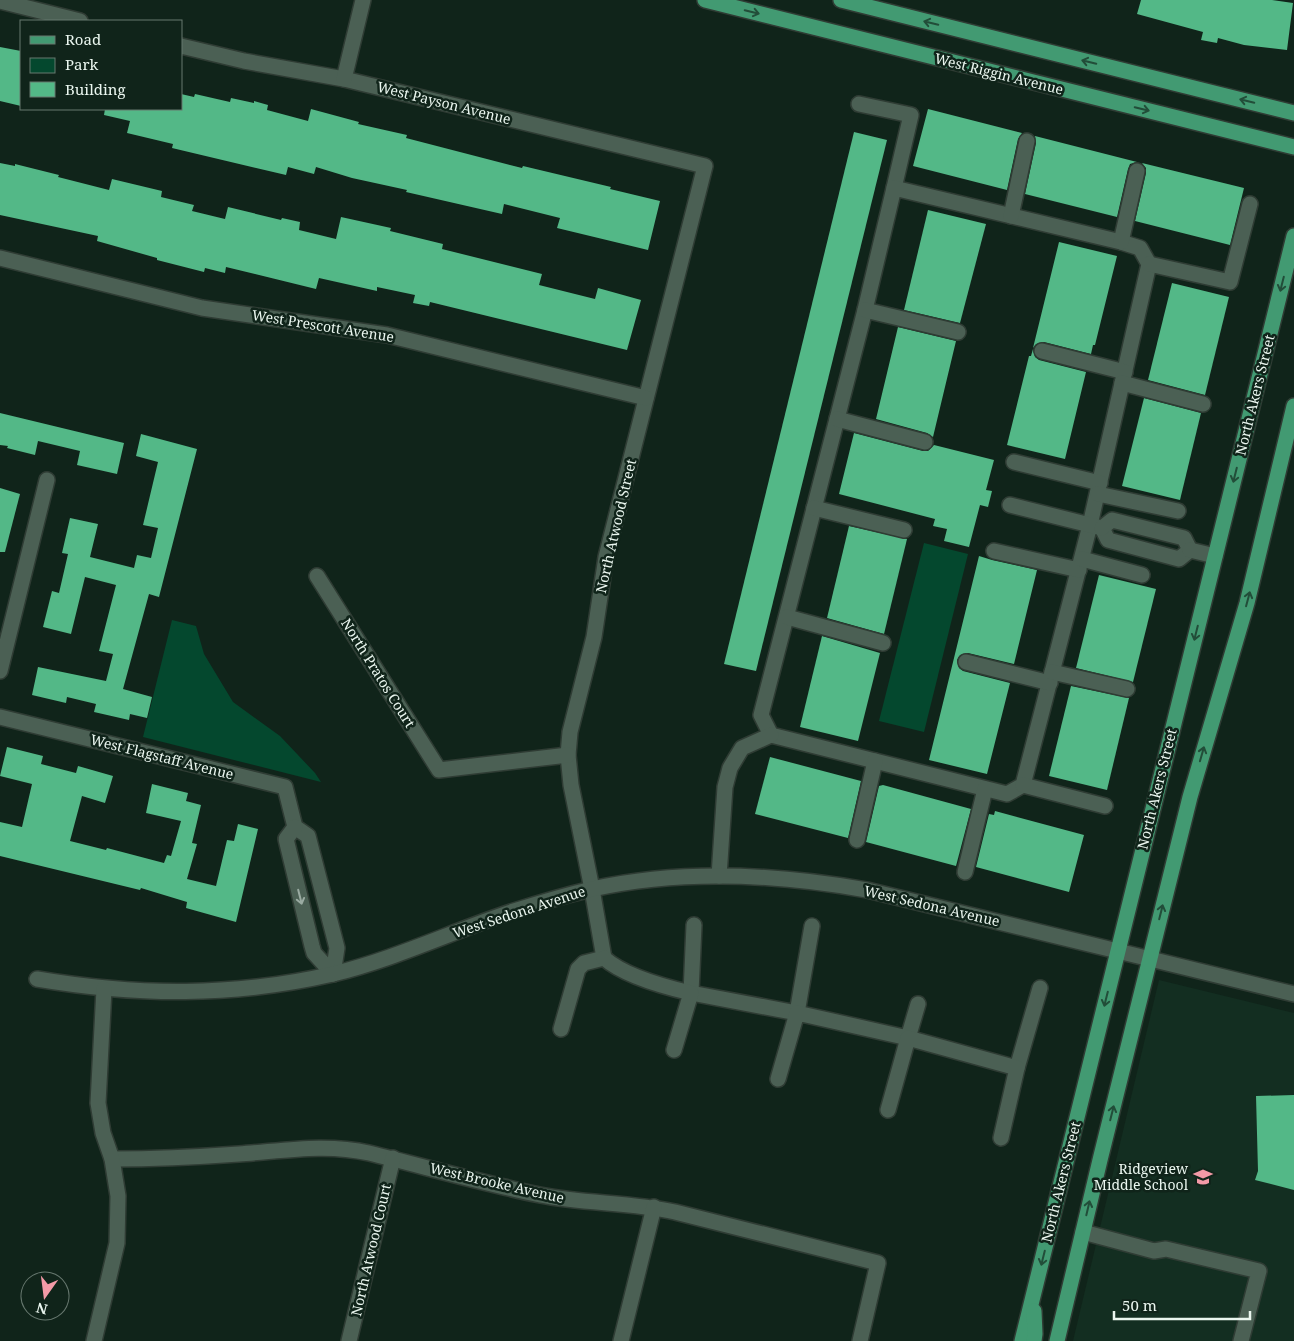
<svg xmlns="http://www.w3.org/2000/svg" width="1294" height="1341" font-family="'Noto Serif',serif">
<rect width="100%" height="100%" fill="#10241a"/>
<polygon fill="#132e21" points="1159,980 1294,1013 1294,1341 1073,1341"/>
<g fill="#04482e">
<polygon points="924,543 968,554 924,732 879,721"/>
<polygon points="172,620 196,626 204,654 233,702 280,736 315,773 321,782 143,737"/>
</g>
<g fill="#53b887">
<polygon points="1141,0 1272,0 1293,3 1287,50 1244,45 1218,38 1217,43 1201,40 1203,32 1137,14"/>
<polygon points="0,47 21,51 21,106 0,101"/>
<polygon points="181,94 194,97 195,94 230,102 231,98 254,103 254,101 268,105 267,110 308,121 311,109 359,122 358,124 407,135 406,138 522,168 523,166 611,187 610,189 660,201 648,250 557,228 560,218 504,204 502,214 406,192 407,190 352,178 316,167 314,174 288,167 286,175 172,148 173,144 127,133 130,121 104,115 105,109 181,109"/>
<polygon points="928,109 1022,133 1018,139 1007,190 913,166"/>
<polygon points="854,132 887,140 756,671 724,664"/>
<polygon points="1035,136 1137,162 1130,164 1128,169 1117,217 1025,194 1036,143"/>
<polygon points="0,163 15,166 15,164 59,175 58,177 109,190 112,179 162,191 161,197 194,205 192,211 225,219 228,207 281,220 282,218 300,222 299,230 336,239 341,217 391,228 390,231 443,244 442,249 542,274 539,285 595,299 598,288 641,300 627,350 430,302 429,306 413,303 415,295 377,287 377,291 319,278 316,289 226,267 225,273 205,268 204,272 157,260 157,258 97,241 98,236 0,215"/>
<polygon points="1142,163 1244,188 1230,245 1135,221 1146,173 1146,168"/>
<polygon points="928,210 986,224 960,323 904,310"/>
<polygon points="1059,242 1117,256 1095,345 1093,345 1091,354 1044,342 1036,344 1033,348"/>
<polygon points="1172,283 1229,297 1205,395 1148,380"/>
<polygon points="898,327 956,341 933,437 927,433 876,419"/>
<polygon points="1033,349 1035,357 1039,360 1086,372 1065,459 1007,445 1029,356 1031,356"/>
<polygon points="1144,398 1201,413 1180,500 1122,486"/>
<polygon points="0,413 124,443 117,474 77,465 80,451 38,441 35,455 7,448 8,446 0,445"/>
<polygon points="854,433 923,451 928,451 934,445 994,460 986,490 992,491 988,507 980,505 969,547 944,541 947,529 933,526 935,519 839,494"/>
<polygon points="141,434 197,449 159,597 149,594 123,689 152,697 147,718 130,714 129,720 94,712 96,704 67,697 66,703 32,695 38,667 106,681 113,654 99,651 116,585 85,577 71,634 43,627 52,591 59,593 68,554 62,553 70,518 98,524 90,557 134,568 137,555 151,558 158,528 143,525 158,462 136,456"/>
<polygon points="0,488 20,494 5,552 0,552"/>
<polygon points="849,526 907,539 884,634 827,618"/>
<polygon points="979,556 992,560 1037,570 1014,664 968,653 960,655 957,660 959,668 963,671 1010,683 987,774 929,760"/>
<polygon points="1099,575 1156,589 1133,682 1076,668"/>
<polygon points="822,636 880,653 858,741 800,727"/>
<polygon points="1071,686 1129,698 1107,790 1049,776"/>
<polygon points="7,747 43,756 41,764 76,773 78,766 113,776 105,803 82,796 70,841 106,850 107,848 164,863 167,855 171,856 181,821 146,813 152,784 188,793 186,801 201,805 192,843 197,844 187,879 216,886 227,840 234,841 238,824 258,829 236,922 186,908 187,902 141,888 140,890 0,856 0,822 22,827 32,784 0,776"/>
<polygon points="770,757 861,781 848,838 755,814"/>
<polygon points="883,785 971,809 956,866 866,842 879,786"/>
<polygon points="995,811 1084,835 1069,892 976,867 989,814 994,815"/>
<polygon points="1294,1095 1294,1190 1255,1180 1258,1171 1256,1096"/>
</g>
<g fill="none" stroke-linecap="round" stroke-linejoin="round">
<g stroke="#2f3c34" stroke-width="18">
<g id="minor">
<polyline points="0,1 80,21"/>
<polyline points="181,46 244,61 344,79 705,166 606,557 594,637 570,732 568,755 571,785 592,889 604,958 584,963 578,969 561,1029"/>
<polyline points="344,79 363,0"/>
<polyline points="859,104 911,115 894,188"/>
<polygon points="894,188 1121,242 1140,248 1149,264 1090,525 1023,785 1007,794 771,735 761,715 865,310"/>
<polyline points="1011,216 1027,141"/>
<polyline points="1121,242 1137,171"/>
<polyline points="0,258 202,308 387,335 646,398"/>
<polyline points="1149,264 1230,282 1250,204"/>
<polyline points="865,310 958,332"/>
<polyline points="1042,351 1125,372"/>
<polyline points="1122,383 1203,404"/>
<polyline points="837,419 925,442"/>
<polyline points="1014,462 1100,483"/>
<polyline points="1098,494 1178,511"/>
<polyline points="1010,505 1102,528 1108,540 1179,559 1190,550"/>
<polyline points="814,508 904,530"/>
<polyline points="1102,528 1112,520 1184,538 1190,550"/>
<polyline points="1190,550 1215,556"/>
<polyline points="994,551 1079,570"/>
<polyline points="1082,559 1142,575"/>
<polyline points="317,576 439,770 568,755"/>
<polyline points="787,617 883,643"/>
<polyline points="966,662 1050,683"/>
<polyline points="0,671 47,480"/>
<polyline points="1052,672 1127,689"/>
<polyline points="0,717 285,787 295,827 308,836 337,948 333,974"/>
<polyline points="1023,785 1105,806"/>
<polyline points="295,827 286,839 312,946 314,953 333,974"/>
<polyline points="857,840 875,761"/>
<polyline points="965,872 985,789"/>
<polyline points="719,876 725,787 730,768 742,748 771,735"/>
<polyline points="694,925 691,993 797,1013 812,926"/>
<path d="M604,958C623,975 665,987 691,993L674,1050"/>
<path d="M37,979C138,996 233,997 333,974C395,959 453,931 514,911C539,903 566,895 592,889C682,869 777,874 867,890L1294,994"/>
<polyline points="1017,1068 1040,988"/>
<polyline points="778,1079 797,1013 908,1038 918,1004"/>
<polyline points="888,1110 908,1038 1017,1068 1001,1138"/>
<path d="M112,1159C154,1159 197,1157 239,1154C283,1151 325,1143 369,1153C426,1167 482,1183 540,1195C585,1204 630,1202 675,1212L878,1263L860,1341"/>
<polyline points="1083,1232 1154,1251 1166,1249 1259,1271 1241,1341"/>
<polyline points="94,1341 117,1243 118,1196 112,1159 103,1133 98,1103 104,989"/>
<polyline points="349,1341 393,1158"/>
<polyline points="621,1341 654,1207"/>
</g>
</g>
<g stroke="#2f3c34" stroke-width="18">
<g id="major">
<polyline points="705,0 1294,147"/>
<polyline points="841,0 1294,113"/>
<polyline points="1022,1341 1294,236"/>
<polyline points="1034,1341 1035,1334 1034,1311"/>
<polyline points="1057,1341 1100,1160 1190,797 1247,603 1294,406"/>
</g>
</g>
<use href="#minor" stroke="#4b6054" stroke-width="15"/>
<use href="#major" stroke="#429a72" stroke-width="15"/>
</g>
<defs><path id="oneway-shaft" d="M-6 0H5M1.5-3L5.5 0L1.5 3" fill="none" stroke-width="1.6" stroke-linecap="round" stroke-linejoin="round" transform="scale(1.25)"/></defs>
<g stroke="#224d39">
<use href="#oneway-shaft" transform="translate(752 12) rotate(14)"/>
<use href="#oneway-shaft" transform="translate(931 23) rotate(-166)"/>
<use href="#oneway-shaft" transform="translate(1089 62) rotate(-166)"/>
<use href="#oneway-shaft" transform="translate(1247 101) rotate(-166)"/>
<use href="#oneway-shaft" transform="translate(1142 109) rotate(14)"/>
<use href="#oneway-shaft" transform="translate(1282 284) rotate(104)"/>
<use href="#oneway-shaft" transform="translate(1235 475) rotate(104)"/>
<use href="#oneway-shaft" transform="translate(1248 599) rotate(-75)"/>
<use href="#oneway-shaft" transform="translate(1196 633) rotate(104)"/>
<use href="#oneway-shaft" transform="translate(1202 754) rotate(-74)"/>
<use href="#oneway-shaft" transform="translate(1161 912) rotate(-76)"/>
<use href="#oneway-shaft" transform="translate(1106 999) rotate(104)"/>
<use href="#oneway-shaft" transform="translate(1112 1113) rotate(-76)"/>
<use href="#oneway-shaft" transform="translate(1088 1208) rotate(-77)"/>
<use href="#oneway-shaft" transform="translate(1043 1258) rotate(104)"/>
</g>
<use stroke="#9aaba2" href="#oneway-shaft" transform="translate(300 897) rotate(76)"/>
<defs>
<g id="school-bare" transform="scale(1.5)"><path d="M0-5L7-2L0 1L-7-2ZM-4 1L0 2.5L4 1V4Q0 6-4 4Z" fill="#f39aa7" stroke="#10241a" stroke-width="2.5" paint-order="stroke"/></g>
</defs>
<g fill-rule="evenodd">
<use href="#school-bare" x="1203" y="1177"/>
</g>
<g text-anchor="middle" stroke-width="5" stroke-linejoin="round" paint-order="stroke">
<g font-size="14" fill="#eaf6ef" stroke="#10241a">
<text transform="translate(999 74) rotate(14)" y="5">West Riggin Avenue</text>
<text transform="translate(444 103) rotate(14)" y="5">West Payson Avenue</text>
<text transform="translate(323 326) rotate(9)" y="5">West Prescott Avenue</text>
<text transform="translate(1255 395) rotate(-76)" y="5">North Akers Street</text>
<text transform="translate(616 526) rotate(-77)" y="5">North Atwood Street</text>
<text transform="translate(378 673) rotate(58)" y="5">North Pratos Court</text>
<text transform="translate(162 757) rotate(14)" y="5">West Flagstaff Avenue</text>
<text transform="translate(1157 789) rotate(-76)" y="5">North Akers Street</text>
<text transform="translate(932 906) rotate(13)" y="5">West Sedona Avenue</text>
<text transform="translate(519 912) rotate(-18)" y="5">West Sedona Avenue</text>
<text transform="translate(1061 1182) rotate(-76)" y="5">North Akers Street</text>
<text transform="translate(497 1183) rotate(13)" y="5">West Brooke Avenue</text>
<text transform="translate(371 1250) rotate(-77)" y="5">North Atwood Court</text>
</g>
<g font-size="14" fill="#eaf6ef" stroke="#10241a" text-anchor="end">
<text x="1188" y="1174">Ridgeview<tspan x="1188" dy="16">Middle School</tspan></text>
</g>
</g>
<rect x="20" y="20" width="162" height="90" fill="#10241a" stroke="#67786f"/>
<rect x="30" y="36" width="25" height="8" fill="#429a72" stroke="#67786f"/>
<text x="65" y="45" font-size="15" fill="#eaf6ef">Road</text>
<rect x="30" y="58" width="25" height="15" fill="#04482e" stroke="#67786f"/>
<text x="65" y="70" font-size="15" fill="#eaf6ef">Park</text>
<rect x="30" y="82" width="25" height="15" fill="#53b887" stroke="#67786f"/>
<text x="65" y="95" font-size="15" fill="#eaf6ef">Building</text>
<g transform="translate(45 1296) rotate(194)"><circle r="24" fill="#10241a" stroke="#67786f"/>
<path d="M0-4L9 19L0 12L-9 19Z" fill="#f39aa7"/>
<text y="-8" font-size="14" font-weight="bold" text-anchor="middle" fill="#eaf6ef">N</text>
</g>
<path d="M1114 1311v8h136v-8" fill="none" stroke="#eaf6ef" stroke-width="2.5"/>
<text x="1122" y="1311" font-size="15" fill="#eaf6ef" stroke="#10241a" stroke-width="4" paint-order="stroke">50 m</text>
</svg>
